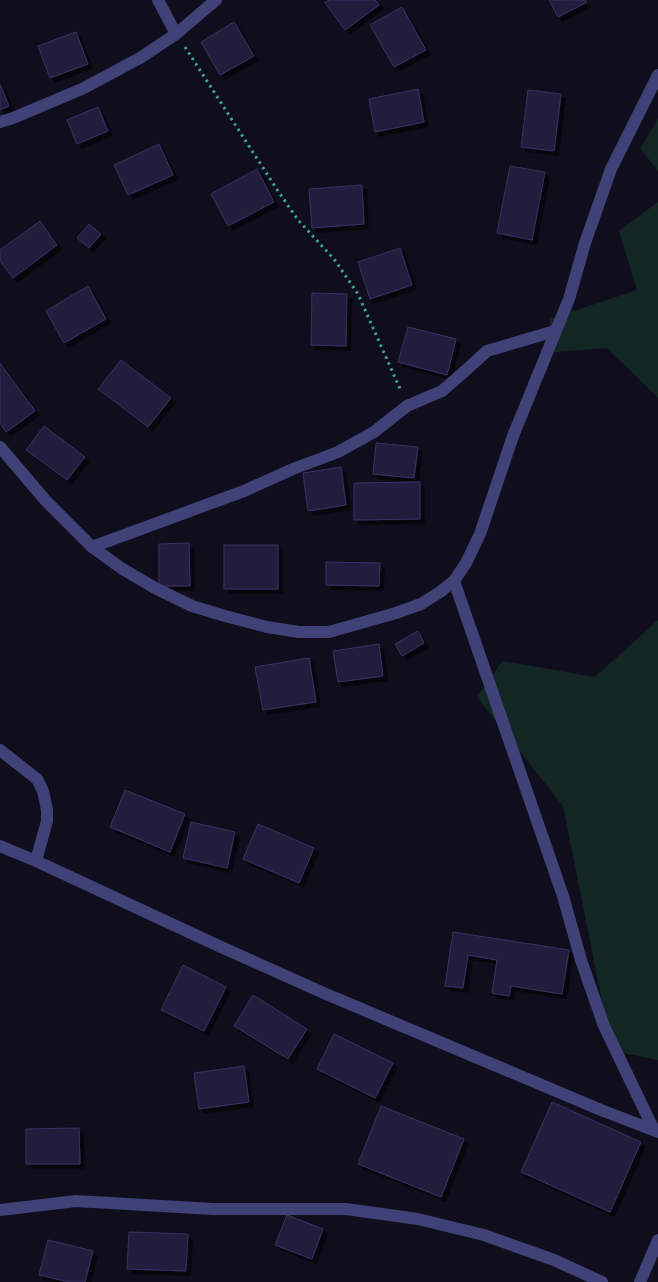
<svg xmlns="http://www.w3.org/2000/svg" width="658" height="1282" font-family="'Sofia Sans Condensed',sans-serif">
<defs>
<filter id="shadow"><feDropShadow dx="4.5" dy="4.5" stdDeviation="0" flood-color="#0009"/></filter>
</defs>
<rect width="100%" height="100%" fill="#100e1d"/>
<g fill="#122624">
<polygon points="658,119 658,171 640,148"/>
<polygon points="658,202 658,398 607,348 546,353 550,319 637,290 619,231"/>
<polygon points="658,620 658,1060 612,1051 563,806 477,697 502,661 595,677"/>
</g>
<g fill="#211d3c" stroke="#383265" filter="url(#shadow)">
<polygon points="329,0 375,0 379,5 345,30 325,3"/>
<polygon points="549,0 585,0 587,2 558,17"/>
<polygon points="402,7 426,50 394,67 370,25"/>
<polygon points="234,22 254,56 220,75 201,42"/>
<polygon points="76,32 88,64 50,78 38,46"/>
<polygon points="0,84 9,106 0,110"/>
<polygon points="418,89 424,122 375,132 369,99"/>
<polygon points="528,90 561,94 554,151 521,147"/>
<polygon points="98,107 108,131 77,144 67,120"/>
<polygon points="159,144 173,175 128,195 114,165"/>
<polygon points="510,166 545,172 532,240 497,233"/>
<polygon points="257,169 274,202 228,226 211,194"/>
<polygon points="362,185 364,224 312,228 309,189"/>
<polygon points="40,221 57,245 13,278 0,261 0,250"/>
<polygon points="89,224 101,234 89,248 77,238"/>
<polygon points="400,248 412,285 370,299 358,262"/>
<polygon points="88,286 106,319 64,343 46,311"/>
<polygon points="312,293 347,294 346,346 311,345"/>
<polygon points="408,327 456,339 447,375 398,362"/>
<polygon points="121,360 171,398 148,427 98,389"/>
<polygon points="0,363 35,411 6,432 0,423"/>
<polygon points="44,426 85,457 67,480 26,450"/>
<polygon points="376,443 418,447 414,478 373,474"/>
<polygon points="341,467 346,505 308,511 303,473"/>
<polygon points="420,482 420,519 354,520 354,483"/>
<polygon points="189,543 190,586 159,586 159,544"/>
<rect x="224" y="545" width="54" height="44"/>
<polygon points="326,562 380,563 379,586 326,585"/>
<polygon points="418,631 424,643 402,656 395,644"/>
<polygon points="379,644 383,676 338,682 333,651"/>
<polygon points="309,658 316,702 263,710 255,667"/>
<polygon points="125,790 185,814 170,852 110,827"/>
<polygon points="191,822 235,832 227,868 183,858"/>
<polygon points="258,824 314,848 299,883 243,859"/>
<polygon points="453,932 569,950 562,994 511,986 509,996 492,993 497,960 468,955 463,988 445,986"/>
<polygon points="183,965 226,987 204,1031 161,1010"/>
<polygon points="253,995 307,1029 288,1059 234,1026"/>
<polygon points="334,1034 393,1063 375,1098 317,1069"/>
<polygon points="244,1066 249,1102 199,1109 194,1073"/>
<polygon points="552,1102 641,1142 610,1212 521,1172"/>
<polygon points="381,1106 464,1139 441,1197 358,1164"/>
<polygon points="79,1128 80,1164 26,1164 26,1129"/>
<polygon points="287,1215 323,1229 312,1259 275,1245"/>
<polygon points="129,1232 188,1234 186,1271 127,1269"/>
<polygon points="48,1240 93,1251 85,1282 69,1282 39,1275"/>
</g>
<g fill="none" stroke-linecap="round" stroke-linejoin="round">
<polyline stroke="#3ca294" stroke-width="3" stroke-dasharray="2.5 4" stroke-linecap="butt" points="185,47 278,191 298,220 334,259 358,294 401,391"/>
<g stroke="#3f4177" stroke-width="12">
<polyline points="158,0 176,34"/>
<polyline points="0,122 13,118 82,89 140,58 176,34 216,0"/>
<polyline points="0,447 46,501 92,547 121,568 155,588 192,606 225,616 267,627 299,632 329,632 396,613 421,604 440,592 454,581 466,563 480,534 513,436 569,299 585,243 611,169 658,75"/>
<polyline points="92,547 244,491 293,469 338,452 374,432 407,406 442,391 465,371 487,351 555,331"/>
<polyline points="454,581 563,896 581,960 604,1026 654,1130"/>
<polyline points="0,750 37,779 43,791 47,810 47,821 36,861"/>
<polyline points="0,846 36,861 221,947 326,994 601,1110 658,1132"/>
<polyline points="0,1210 76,1201 213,1209 346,1209 418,1219 484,1235 554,1260 602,1282"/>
<polyline points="640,1282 658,1240"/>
</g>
</g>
</svg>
